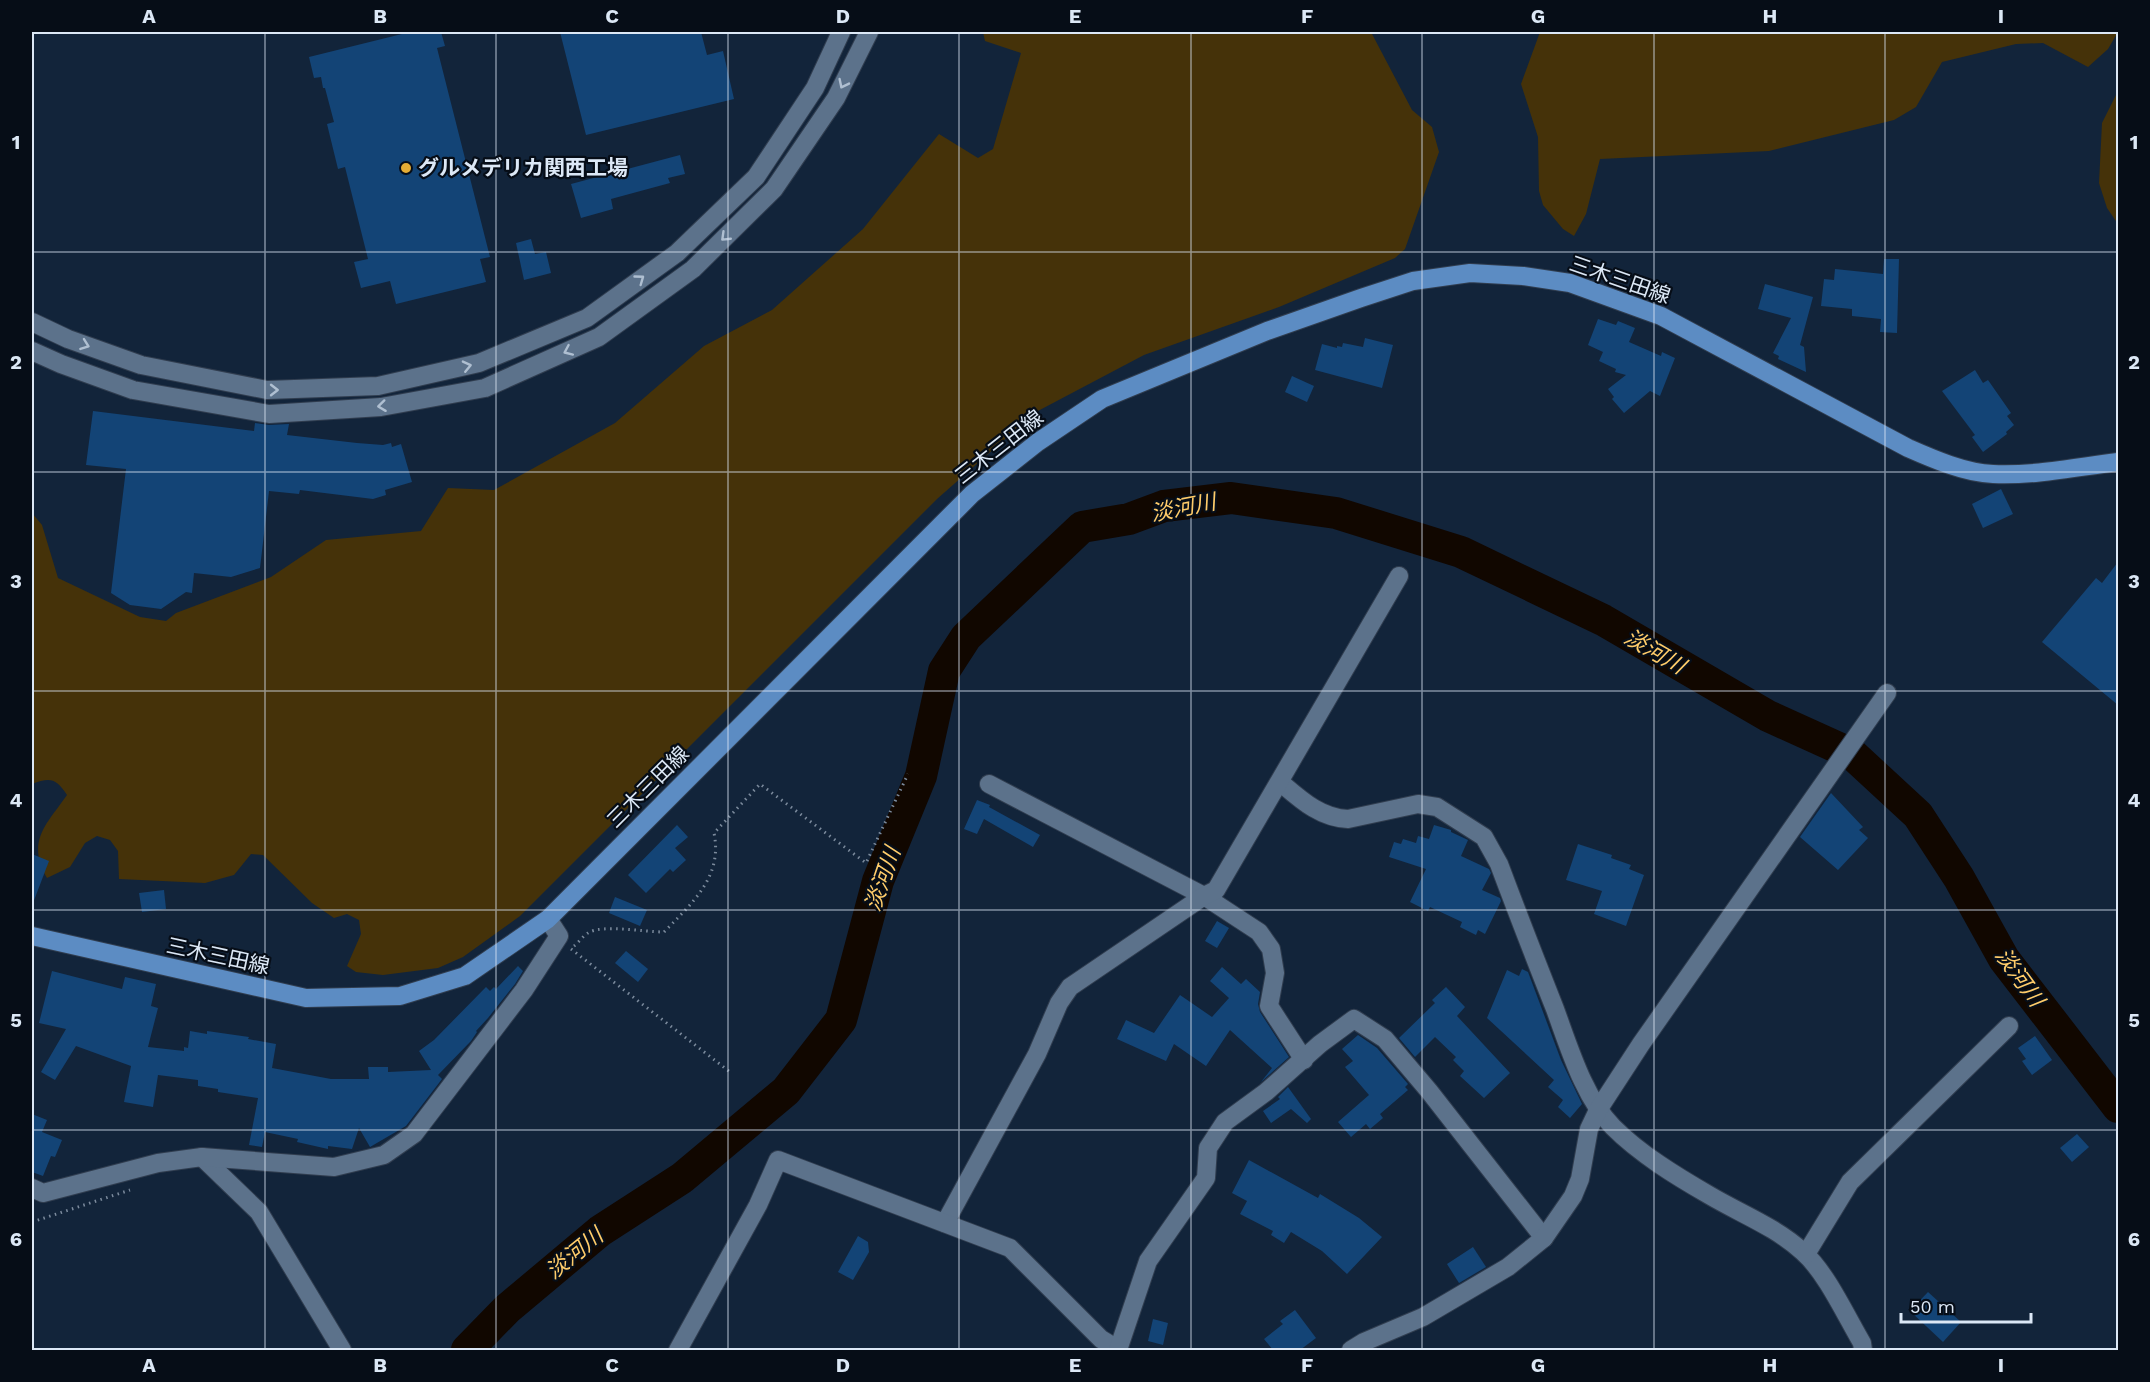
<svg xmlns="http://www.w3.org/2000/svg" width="2150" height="1382" font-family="'Work Sans','Noto Sans JP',sans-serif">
<rect width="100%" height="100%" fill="#12243a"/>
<g fill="#453209">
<path d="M983,32H1371L1412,110L1432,127L1439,152L1405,249L1395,258L1279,307L1144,355L1036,412L937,499L520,916L463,957L438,968L383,975L356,972L347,966L361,934L359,920L347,914L334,918L312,903L263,855L251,854L234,875L205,883L119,879L118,851L110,840L97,836L85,843L70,867L47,878C26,841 46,825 67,795C56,778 50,777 32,784V513L42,525L58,578L140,617L166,621L176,613L271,577L326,540L421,531L448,488L494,490L615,423L704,346L772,310L863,229L939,134L978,158L993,149L1021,53L985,41Z"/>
<polygon points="1540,32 2118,32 2108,49 2088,67 2043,43 2016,44 1942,62 1916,107 1894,120 1769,151 1600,159 1586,214 1574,236 1563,229 1543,205 1539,191 1538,137 1521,84"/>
<polygon points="2118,91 2118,224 2107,208 2099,183 2102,123"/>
</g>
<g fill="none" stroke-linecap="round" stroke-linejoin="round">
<polyline stroke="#110700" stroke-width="32" points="467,1350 507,1309 600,1231 682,1178 786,1091 841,1020 878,881 921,776 944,671 966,637 1082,527 1129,519 1164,506 1231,498 1336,513 1461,552 1603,620 1768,716 1852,754 1918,815 1959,878 2004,959 2118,1107"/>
</g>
<g fill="#134476">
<polygon points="410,32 441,32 445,46 437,48 490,257 480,259 486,282 396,304 390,281 361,288 354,262 368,259 345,167 338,169 327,124 334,122 325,88 323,88 321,77 314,78 309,57"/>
<polygon points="560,32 701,32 707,55 723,51 734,99 586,135"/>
<polygon points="680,155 685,174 668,178 670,183 611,199 613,209 581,218 571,184"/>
<polygon points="531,239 535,254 546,252 551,273 524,280 516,243"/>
<polygon points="1884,259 1899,259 1897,333 1880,332 1881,319 1852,316 1852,309 1821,306 1824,279 1834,280 1835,269 1883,274"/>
<polygon points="1765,284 1813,297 1800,345 1804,347 1806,372 1778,359 1779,356 1773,353 1791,318 1758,309"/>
<polygon points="1598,319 1616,325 1618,321 1635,328 1629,342 1661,356 1662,352 1675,358 1660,396 1650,391 1624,413 1612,399 1614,397 1608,389 1626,375 1615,372 1616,369 1599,361 1603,352 1588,345"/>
<polygon points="1365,338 1393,345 1382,388 1315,370 1322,344 1337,348 1337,346 1342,347 1343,343 1363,347"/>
<polygon points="1975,370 1983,383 1988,380 2011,413 2007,416 2014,425 2006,432 2007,434 1983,452 1972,437 1975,435 1942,391"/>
<polygon points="1292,376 1314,386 1307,402 1285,392"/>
<polygon points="93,411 254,431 255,423 269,425 289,424 287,435 357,443 383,445 391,443 392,447 401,444 412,482 385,490 386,495 373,499 300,490 299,494 269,491 260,568 231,577 194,573 192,593 186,592 161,609 130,605 111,593 126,469 86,465"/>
<polygon points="2001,489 2013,514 1983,528 1972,504"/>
<polygon points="2118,562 2118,705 2042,642 2096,578 2102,583"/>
<polygon points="1831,793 1863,827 1859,830 1868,838 1838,870 1800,837"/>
<polygon points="977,800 990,805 989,807 1040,835 1033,847 984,819 977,834 964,829"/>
<polygon points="677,825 688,837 675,848 686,860 673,872 670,869 646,893 628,875"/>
<polygon points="1434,825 1451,830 1451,832 1468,840 1461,856 1489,869 1491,873 1482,890 1500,898 1501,901 1485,934 1478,930 1476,935 1460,927 1462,922 1430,907 1428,911 1410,902 1426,869 1389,857 1394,842 1401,844 1403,839 1416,843 1418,836 1429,839"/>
<polygon points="1578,844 1612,855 1611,858 1631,865 1629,869 1644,875 1626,926 1594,914 1602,891 1566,880"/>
<polygon points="32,854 49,861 33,903 32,903"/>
<polygon points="164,890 166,909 142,912 139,893"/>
<polygon points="615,897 647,910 640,926 609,913"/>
<polygon points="1217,921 1229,928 1217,948 1205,941"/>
<polygon points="626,951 648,969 638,982 615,963"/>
<polygon points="518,966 523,971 515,984 488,1018 476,1031 477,1032 471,1041 438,1075 442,1079 406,1126 370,1147 359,1128 352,1149 328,1146 328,1149 297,1142 298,1139 265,1132 262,1147 249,1145 258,1098 218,1092 218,1089 198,1086 198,1080 158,1075 153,1107 124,1102 131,1066 76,1046 55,1080 41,1072 66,1029 39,1023 52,971 122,989 125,977 156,984 151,1006 158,1008 148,1047 184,1051 184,1047 188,1048 190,1031 207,1034 207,1031 249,1037 248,1039 276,1044 272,1068 331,1079 369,1079 368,1067 388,1067 388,1072 431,1070 419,1051 434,1040 486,987 490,991 494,987 496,989"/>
<polygon points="1222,967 1241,984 1246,979 1260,992 1258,1004 1260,1012 1289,1057 1261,1082 1272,1068 1230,1030 1206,1066 1174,1044 1166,1061 1117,1039 1126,1020 1154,1033 1180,995 1212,1017 1229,998 1210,981"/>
<polygon points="1522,969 1528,972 1561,1060 1582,1104 1570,1118 1558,1107 1563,1100 1548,1087 1554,1080 1487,1018 1507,970 1519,976"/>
<polygon points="1446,987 1465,1007 1457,1016 1510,1073 1484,1098 1460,1076 1464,1071 1453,1060 1456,1057 1435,1037 1415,1057 1399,1038 1435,1003 1432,1000"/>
<polygon points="1358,1035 1377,1048 1408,1084 1405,1087 1408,1090 1380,1114 1383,1118 1370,1129 1366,1124 1351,1137 1338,1122 1369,1095 1345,1067 1353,1061 1342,1049"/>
<polygon points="2035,1036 2052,1060 2032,1075 2022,1061 2026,1059 2018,1048"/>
<polygon points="1288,1087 1311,1119 1307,1123 1291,1109 1271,1123 1263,1111 1280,1099 1278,1097"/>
<polygon points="32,1114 47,1120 42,1132 62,1140 55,1157 51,1156 43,1176 32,1172"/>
<polygon points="2077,1134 2089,1147 2072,1162 2060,1148"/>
<polygon points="1249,1160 1318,1198 1320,1194 1359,1218 1382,1237 1347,1274 1322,1251 1291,1232 1284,1243 1271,1235 1273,1231 1240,1214 1247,1201 1232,1193"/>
<polygon points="858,1236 868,1242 869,1252 853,1280 838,1272"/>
<polygon points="1473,1247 1486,1267 1459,1283 1447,1264"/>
<polygon points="1928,1292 1961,1322 1943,1342 1910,1311"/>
<polygon points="1295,1310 1316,1338 1300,1350 1273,1350 1264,1339 1283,1324 1280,1321"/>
<polygon points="1153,1319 1168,1323 1163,1345 1148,1341"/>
</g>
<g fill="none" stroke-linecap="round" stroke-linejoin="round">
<g stroke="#303d4f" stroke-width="20">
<g id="minor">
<path d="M1280,782C1300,799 1320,818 1348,819L1418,804L1437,807L1484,837L1499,864C1517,912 1536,961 1555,1009C1569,1047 1584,1098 1613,1127C1640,1154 1676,1176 1709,1195C1741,1214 1776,1227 1803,1252C1826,1272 1846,1316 1862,1343L1863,1350"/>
<polyline points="989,784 1204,896 1259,932 1271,949 1275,973 1269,1006 1304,1060"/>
<polyline points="202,1157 259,1212 342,1350"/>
<polyline points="32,1188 43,1193 158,1163 202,1157 334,1167 384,1155 414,1134 524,990 559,936 548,919"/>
<polyline points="945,1223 1037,1054 1059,1003 1070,987 1204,896 1216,890 1399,576"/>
<polyline points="1806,1254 1850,1182 2009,1026"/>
<polyline points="678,1350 758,1205 778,1160 1010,1248 1101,1339 1119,1350"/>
<polyline points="1118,1350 1148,1261 1206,1178 1208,1148 1225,1122 1266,1092 1320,1044 1354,1019 1385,1039 1429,1091 1544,1238"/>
<polyline points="1351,1350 1364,1342 1423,1317 1508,1267 1544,1238 1573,1196 1580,1179 1589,1129 1598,1110 1641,1044 1887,693"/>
</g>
</g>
<g stroke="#303d4f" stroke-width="20">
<g id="tertiary">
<polyline points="32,322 68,339 141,365 267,390 378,386 479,363 587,318 677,253 756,177 815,88 841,32"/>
<polyline points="32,351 61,364 133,390 269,414 381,407 485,388 599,337 693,269 774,189 836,98 869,32"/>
</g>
</g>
<g stroke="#303d4f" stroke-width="20">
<path id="primary" d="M32,936L306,998L400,996L465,976L548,919L972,494L1038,442L1102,399L1267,331L1361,298L1413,281L1470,273L1523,276L1570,283L1661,316L1908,448C1933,459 1965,473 1993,474C2034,476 2077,467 2118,462"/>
</g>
<g stroke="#7c8b9d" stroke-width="3" stroke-dasharray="1.5 4.5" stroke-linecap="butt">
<path d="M574,946C579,942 583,936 588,933C601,924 645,932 664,932C692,903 723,877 714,833L760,784L866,863L908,774"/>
<polyline points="571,949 730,1072"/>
<polyline points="32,1222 130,1190"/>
</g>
<use href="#minor" stroke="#5c728b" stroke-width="18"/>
<use href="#tertiary" stroke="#5c728b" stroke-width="18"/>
<use href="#primary" stroke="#5c8cc3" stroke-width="18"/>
</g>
<defs><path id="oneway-chevron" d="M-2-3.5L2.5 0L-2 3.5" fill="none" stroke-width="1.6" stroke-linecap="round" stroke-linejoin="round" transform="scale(1.5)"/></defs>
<g stroke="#afbfd1">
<use href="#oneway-chevron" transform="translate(843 84) rotate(116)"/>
<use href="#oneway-chevron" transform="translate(725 237) rotate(136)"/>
<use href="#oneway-chevron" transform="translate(640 279) rotate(-36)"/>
<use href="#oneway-chevron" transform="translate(85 345) rotate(20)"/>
<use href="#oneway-chevron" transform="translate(568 351) rotate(156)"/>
<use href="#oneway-chevron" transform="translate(467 366) rotate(-13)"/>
<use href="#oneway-chevron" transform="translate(274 390)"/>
<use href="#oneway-chevron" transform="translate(382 406) rotate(173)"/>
</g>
<path fill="none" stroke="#dce8f6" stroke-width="1.5" stroke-opacity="0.55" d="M265,32V1350M496,32V1350M728,32V1350M959,32V1350M1191,32V1350M1422,32V1350M1654,32V1350M1885,32V1350M32,252H2118M32,472H2118M32,691H2118M32,910H2118M32,1130H2118"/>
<circle fill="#e5ad35" stroke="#060d17" stroke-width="2" cx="406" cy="168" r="6"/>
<g text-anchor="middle" stroke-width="4.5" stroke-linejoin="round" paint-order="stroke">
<g font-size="21" font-weight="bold" fill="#dce8f6" stroke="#060d17" text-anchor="start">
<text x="418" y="175">グルメデリカ関西工場</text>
</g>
<g font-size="21" fill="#dce8f6" stroke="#060d17">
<text transform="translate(1620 280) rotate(19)" y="7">三木三田線</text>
<text transform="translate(999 447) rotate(-38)" y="7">三木三田線</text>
<text transform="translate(648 787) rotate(-45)" y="7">三木三田線</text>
<text transform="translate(218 956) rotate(12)" y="7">三木三田線</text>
</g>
<g font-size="22" font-style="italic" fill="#ffcc6a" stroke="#060d17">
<text transform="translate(1183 507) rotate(-11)" y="8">淡河川</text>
<text transform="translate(1655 651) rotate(30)" y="8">淡河川</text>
<text transform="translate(882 879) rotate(-71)" y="8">淡河川</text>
<text transform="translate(2020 977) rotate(54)" y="8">淡河川</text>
<text transform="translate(574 1253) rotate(-39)" y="8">淡河川</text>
</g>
</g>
<rect width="2150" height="1382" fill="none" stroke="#060d17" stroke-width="66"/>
<path d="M1901 1313v9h130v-9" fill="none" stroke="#dce8f6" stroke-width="3"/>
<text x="1910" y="1313" font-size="18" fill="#dce8f6" stroke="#060d17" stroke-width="4.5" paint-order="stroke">50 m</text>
<rect x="33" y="33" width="2084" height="1316" fill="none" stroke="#dce8f6" stroke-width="2"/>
<g font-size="20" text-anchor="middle" font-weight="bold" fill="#dce8f6">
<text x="149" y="23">A</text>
<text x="380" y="23">B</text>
<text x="612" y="23">C</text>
<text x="843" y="23">D</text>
<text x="1075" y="23">E</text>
<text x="1307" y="23">F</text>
<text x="1538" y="23">G</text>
<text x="1770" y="23">H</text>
<text x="2001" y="23">I</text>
<text x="16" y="149">1</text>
<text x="2134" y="149">1</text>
<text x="16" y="369">2</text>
<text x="2134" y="369">2</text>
<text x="16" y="588">3</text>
<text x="2134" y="588">3</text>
<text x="16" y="807">4</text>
<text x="2134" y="807">4</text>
<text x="16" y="1027">5</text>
<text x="2134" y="1027">5</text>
<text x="16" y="1246">6</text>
<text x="2134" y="1246">6</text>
<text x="149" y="1372">A</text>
<text x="380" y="1372">B</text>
<text x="612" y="1372">C</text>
<text x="843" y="1372">D</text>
<text x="1075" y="1372">E</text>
<text x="1307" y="1372">F</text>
<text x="1538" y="1372">G</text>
<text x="1770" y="1372">H</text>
<text x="2001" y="1372">I</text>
</g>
</svg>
